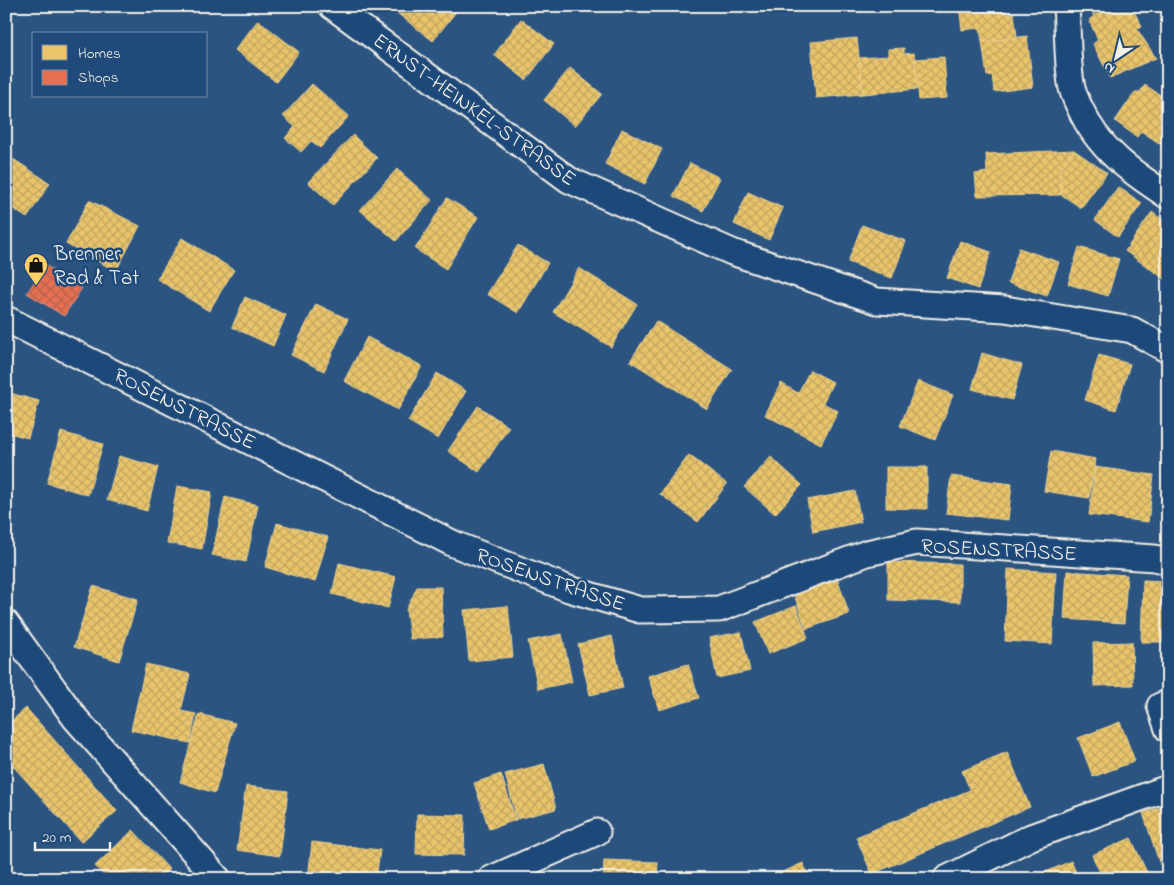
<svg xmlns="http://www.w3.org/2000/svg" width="1174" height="885" font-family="'Indie Flower',sans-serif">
<defs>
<pattern id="homes-cross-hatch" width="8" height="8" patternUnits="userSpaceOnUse" patternTransform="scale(1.25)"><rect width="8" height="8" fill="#e9c46a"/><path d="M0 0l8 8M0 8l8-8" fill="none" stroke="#c1a561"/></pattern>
<pattern id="shops-cross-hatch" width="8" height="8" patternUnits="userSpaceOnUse" patternTransform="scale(1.25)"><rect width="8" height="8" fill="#e76f51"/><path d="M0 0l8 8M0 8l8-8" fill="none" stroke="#b8634e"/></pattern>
</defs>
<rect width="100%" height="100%" fill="#2c5481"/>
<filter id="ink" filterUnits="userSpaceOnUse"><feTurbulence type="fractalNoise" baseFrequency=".02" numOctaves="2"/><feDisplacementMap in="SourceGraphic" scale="10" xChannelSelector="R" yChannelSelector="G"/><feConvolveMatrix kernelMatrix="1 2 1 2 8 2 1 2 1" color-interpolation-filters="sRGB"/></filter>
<g filter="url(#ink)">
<g fill="url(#homes-cross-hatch)" stroke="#ecd290">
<polygon points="402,6 455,6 458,9 433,41 397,13"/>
<polygon points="959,6 1006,6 1006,14 1014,13 1017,37 982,42 980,28 962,30"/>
<polygon points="1088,6 1131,6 1142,26 1137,29 1156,58 1110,78 1093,44 1098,40 1089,20 1094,16"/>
<polygon points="521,19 554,44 526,80 494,55"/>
<polygon points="258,20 299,52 276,82 235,50"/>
<polygon points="1027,36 1033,87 994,92 992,75 987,76 982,42"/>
<polygon points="857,38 863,94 816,98 811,42"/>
<polygon points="904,48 904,54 914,53 918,89 863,94 859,58 888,56 888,49"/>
<polygon points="944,57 947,98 919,100 915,59"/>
<polygon points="570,68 602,94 575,126 544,100"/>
<polygon points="312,84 349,116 320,148 311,141 301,152 285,138 295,127 283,116"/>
<polygon points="1145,85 1162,96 1165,93 1168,95 1168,149 1141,131 1137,137 1115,121 1135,92 1140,92"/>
<polygon points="622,129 662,149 645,184 605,164"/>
<polygon points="353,135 377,158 333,205 308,182"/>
<polygon points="1074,150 1060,170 1062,195 977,196 975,174 987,172 986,154"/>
<polygon points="1074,150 1107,173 1081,208 1062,195 1060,170"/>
<polygon points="7,155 50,183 27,218 6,204"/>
<polygon points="690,163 720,178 703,211 673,196"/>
<polygon points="397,169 432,200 396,241 360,210"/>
<polygon points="1118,187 1142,203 1118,237 1095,220"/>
<polygon points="748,192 783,208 769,240 734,224"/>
<polygon points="447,198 478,217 446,269 415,249"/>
<polygon points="89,200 140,226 116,271 66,244"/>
<polygon points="1152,212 1168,224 1168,277 1166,280 1125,251"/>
<polygon points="862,225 906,241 892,278 848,262"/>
<polygon points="182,238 234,270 209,311 157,279"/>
<polygon points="960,241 991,252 978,289 947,278"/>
<polygon points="518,245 548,263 518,313 487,294"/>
<polygon points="1079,247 1119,259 1108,296 1068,284"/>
<polygon points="1019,248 1059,262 1047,296 1008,283"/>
<polygon points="579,268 637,304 611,347 553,312"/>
<polygon points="245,297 286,315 273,346 232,327"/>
<polygon points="316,304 348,319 324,371 291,355"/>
<polygon points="656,321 732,369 707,409 630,361"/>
<polygon points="367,337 422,366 398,410 344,381"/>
<polygon points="982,353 1022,365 1012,400 972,389"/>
<polygon points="1099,355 1130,364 1116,410 1085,400"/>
<polygon points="810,370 833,382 823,403 838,411 821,444 765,415 781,383 798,393"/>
<polygon points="437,373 466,391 438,439 408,421"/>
<polygon points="918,381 953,395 935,440 900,426"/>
<polygon points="6,392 39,401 28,438 6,432"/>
<polygon points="478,406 509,427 479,472 448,451"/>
<polygon points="61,432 103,444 88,495 47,483"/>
<polygon points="1051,451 1096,459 1089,498 1044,491"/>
<polygon points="689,455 727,484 698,522 660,494"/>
<polygon points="119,456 158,467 147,511 107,500"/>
<polygon points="771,457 802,485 775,514 744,487"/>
<polygon points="886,467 927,467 927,509 886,508"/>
<polygon points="1095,467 1154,475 1148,522 1089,515"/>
<polygon points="951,476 1012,484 1008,520 946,513"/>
<polygon points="177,486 212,492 202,549 167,543"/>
<polygon points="855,491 861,522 813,532 807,500"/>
<polygon points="225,497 258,505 246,562 212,555"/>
<polygon points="277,523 328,537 315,582 265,567"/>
<polygon points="888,562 960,564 960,602 888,600"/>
<polygon points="339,563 396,577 388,608 332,594"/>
<polygon points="1008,569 1056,572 1052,644 1005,641"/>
<polygon points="1067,571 1127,575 1124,623 1064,619"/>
<polygon points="838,580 849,614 806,629 794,594"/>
<polygon points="1143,580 1168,581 1168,642 1141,642"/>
<polygon points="93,586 138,599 119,661 74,647"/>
<polygon points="417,587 441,587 443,637 410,639 406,610"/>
<polygon points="508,606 513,657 469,661 464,610"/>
<polygon points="796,606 808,638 768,654 755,622"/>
<polygon points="741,632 750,671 717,678 709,638"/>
<polygon points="562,634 572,682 538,689 528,641"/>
<polygon points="612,636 623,688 590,695 578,644"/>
<polygon points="1132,642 1133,685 1094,686 1093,643"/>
<polygon points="146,664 190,674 181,711 196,714 190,743 131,730"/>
<polygon points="688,664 699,698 659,710 648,676"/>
<polygon points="26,708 117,811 81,842 6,758 6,726"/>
<polygon points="199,714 235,723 215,793 180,782"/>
<polygon points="1120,722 1135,761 1093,777 1078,738"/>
<polygon points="1007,752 1030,807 872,874 856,837 970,790 962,771"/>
<polygon points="544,764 556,809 517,819 505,774"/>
<polygon points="501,774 516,820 489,829 474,783"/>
<polygon points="246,786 288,791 280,856 237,850"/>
<polygon points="1168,805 1168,863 1160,865 1143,813"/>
<polygon points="417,814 465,815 464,855 416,854"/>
<polygon points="133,830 169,869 158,879 107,879 95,866"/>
<polygon points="1131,838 1150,879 1103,879 1092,855"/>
<polygon points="312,842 380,850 376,879 308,879"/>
<polygon points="604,860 658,862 657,879 603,879"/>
<polygon points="1071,861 1079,879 1032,879 1032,878"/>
<polygon points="803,863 810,879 767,879"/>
</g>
<polygon fill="url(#shops-cross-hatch)" stroke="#eb967e" points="45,265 82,288 64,316 27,293"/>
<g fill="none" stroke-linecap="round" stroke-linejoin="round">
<g stroke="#f4f1e8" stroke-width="29">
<g id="minor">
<polyline points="332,6 569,180 732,252 877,301 1005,309 1132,330 1168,350"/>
<path d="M1066,6C1068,31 1067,58 1071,83C1072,92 1076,100 1080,108C1098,149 1131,172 1168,196"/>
<polyline points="6,319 454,544 569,589 640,610 719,609 867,553 917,542 1154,558 1168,561"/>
<polyline points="6,623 75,718 218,879"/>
<polyline points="1168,703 1160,706 1168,729"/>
<polyline points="491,879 597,832"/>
<polyline points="946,879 1031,837 1168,788"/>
</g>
</g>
<use href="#minor" stroke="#1f4a7a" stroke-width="25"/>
</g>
</g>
<defs>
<g id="shop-pin" transform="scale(1.25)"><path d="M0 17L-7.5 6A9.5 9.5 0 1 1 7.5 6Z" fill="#ffd166" stroke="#1f4a7a"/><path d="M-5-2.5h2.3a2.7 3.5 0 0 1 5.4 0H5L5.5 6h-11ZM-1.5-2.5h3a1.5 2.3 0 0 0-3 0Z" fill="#111"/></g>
</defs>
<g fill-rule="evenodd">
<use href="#shop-pin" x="36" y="265"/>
</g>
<g text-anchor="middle" stroke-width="5" stroke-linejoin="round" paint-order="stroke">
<g font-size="21" fill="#f4f1e8" stroke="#1f4a7a">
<text transform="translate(475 109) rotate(36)" y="7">ERNST-HEINKEL-STRASSE</text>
<text transform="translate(185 408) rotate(27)" y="7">ROSENSTRASSE</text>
<text transform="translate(999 549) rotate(3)" y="7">ROSENSTRASSE</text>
<text transform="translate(551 579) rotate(19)" y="7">ROSENSTRASSE</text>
</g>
<g font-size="21" fill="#f4f1e8" stroke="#1f4a7a" text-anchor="start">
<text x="54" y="260">Brenner<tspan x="54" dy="24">Rad &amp; Tat</tspan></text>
</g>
</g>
<rect width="1174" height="885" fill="none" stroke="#1f4a7a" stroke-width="25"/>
<rect x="12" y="12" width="1149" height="860" fill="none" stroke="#f4f1e8" stroke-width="2" filter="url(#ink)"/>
<rect x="32" y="32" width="175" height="65" fill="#1f4a7a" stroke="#748da6"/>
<rect x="42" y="45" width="25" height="15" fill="#e9c46a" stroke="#748da6"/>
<text x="78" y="58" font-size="15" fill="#f4f1e8">Homes</text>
<rect x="42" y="70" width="25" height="15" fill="#e76f51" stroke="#748da6"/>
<text x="78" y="82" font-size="15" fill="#f4f1e8">Shops</text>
<g transform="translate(1116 58) rotate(215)" stroke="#1f4a7a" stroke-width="4" paint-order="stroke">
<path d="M0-4L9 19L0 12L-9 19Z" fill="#f4f1e8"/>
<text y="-8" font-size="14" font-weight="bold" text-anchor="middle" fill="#f4f1e8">N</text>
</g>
<path d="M35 842v8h75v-8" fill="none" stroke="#f4f1e8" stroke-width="2.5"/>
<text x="42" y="842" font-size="15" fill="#f4f1e8" stroke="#1f4a7a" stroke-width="4" paint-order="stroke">20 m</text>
</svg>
